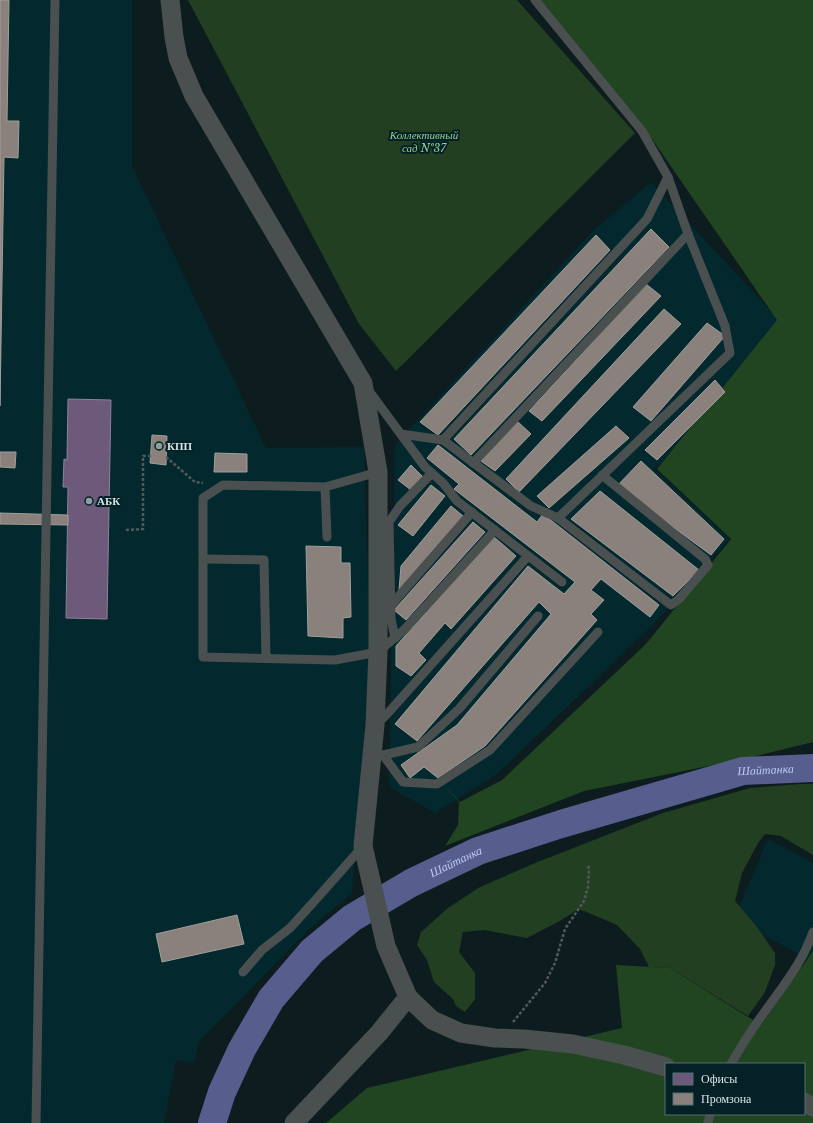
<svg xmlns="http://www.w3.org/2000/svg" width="813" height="1123" font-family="'Libre Baskerville',serif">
<rect width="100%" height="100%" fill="#0d1c1e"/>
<g fill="#03292e">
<polygon points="0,0 132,0 132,166 266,448 364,447 370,664 352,893 306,932 199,1042 194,1063 176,1060 164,1123 0,1123"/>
<polygon points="651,182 792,334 654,469 729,539 654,624 497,774 435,813 389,787 395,445 593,231"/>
<polygon points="768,839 813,863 813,961 733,920"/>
</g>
<g fill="#223f21">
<polygon points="188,0 517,0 635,133 396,371 359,324"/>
<polygon points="800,784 813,784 813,855 781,836 765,834 758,843 742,873 735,901 757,927 775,953 775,965 765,992 748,1016 670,968 649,967 640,949 617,925 579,909 558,922 527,938 484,930 463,932 459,952 475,973 475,999 465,1012 456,1006 453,999 434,982 427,960 417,945 421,932 448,908 480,887 535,863 663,813 750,788"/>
</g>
<g fill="#214421" fill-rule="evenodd">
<polygon points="531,0 813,0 813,742 744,759 584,791 445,846 458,825 459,802 438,778 460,802 502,780 646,644 731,539 657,469 777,320 643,126"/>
<path d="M813,951V1123H326L367,1088L622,1028L616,965L670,968L761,1025ZM666,1064H804V1114H666Z"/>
</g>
<polygon fill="#6d597a" stroke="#8c839b" points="68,399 111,400 107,619 66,618 68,487 63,487 64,459 67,460"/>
<g fill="#8a817c" stroke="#a09f9c">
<polygon points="0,0 9,0 7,121 19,121 18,158 4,157 0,406"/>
<polygon points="651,229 669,247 471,455 454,439"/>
<polygon points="596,235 610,250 438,435 420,422"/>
<polygon points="646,284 661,296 542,421 529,411"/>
<polygon points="664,309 681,324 519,492 506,479"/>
<polygon points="707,323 725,336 651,421 633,407"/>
<polygon points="715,380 725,392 657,460 645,450"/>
<polygon points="517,421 531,434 495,471 481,461"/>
<polygon points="616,426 629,438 549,508 537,496"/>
<polygon points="152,435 167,436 166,465 150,463"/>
<polygon points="438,445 537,522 543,514 659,605 650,617 601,579 591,590 604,600 591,614 597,620 485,746 438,778 424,767 410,778 401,765 457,725 551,614 539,602 417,741 395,724 528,566 564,594 575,582 454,489 459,484 427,458"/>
<polygon points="0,452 16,452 15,468 0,467"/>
<polygon points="215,453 247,454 247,472 214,472"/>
<polygon points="641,461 724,539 711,555 617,486"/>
<polygon points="411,465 423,477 411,490 398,480"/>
<polygon points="431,485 445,496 413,536 398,525"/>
<polygon points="600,491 699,570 673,596 571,519"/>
<polygon points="451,506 463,516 399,590 401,566"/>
<polygon points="0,513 68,515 68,525 0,524"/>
<polygon points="473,522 485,532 406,620 394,610"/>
<polygon points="494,537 516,556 451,629 445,623 419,653 426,660 411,676 396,666 396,646"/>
<polygon points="306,546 341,547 341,563 350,563 351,617 343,618 343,638 308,636"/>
<polygon points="237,915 244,944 162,962 156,934"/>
</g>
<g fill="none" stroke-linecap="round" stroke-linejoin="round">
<path stroke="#565e8d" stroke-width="28" id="s1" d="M212,1123L222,1092L242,1049L271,999L312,951L352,918L411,883L478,851L561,824L743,771L813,768"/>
<g stroke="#53595a" stroke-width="2.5" stroke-dasharray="3 2" stroke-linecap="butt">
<polyline points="166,457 195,482 203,483"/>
<polyline points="126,530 143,529 143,456 151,456"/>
<polyline points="513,1022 545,983 555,963 565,929 584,901 588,887 589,870 588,864"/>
</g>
<g stroke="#4a504f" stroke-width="9">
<polyline points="369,391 425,467 443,483 457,501 562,582"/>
<polyline points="401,434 443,440 531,506 558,518 671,605 679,599 708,565 705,559 602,475"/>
<polyline points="443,440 647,219 668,177 642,131 535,0"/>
<polyline points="473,463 688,234"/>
<polyline points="378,472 325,487 223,485 203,498 203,657 335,660 378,652 404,630 495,530"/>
<polyline points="325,487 327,537"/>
<polyline points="558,518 730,353 725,326 688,234 668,177"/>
<polyline points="203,559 264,560 266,658"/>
<polyline points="392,604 472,512"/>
<polyline points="395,638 391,619 389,522 400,506 432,473"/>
<polyline points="377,724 388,713 528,556"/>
<polyline points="383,755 403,782 437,784 490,750 598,632"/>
<polyline points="379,756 418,747 459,709 538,616"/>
<polyline points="243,972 262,950 290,928 319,896 363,846"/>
<path d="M731,1064C740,1048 750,1032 761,1017C780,990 802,964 813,932"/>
<polyline points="36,1123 55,0"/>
<polyline points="708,1123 710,1114"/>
</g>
<g stroke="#4a504f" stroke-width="19">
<polyline points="170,0 174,37 178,58 194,96 363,383 378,472 378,652 375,725 363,846 386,946 408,997 432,1020 461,1033 495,1038 524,1039 573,1044 624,1055 666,1067"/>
<polyline points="804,1102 813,1107"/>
<polyline points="294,1123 379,1033 408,997"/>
</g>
</g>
<g fill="#8e9ea1" stroke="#052126" stroke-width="1.5">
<circle cx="159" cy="446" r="4"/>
<circle cx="89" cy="501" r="4"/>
</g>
<g text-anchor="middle" stroke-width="4" stroke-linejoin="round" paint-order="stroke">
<g font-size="11" font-style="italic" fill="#96d28f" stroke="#052126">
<text x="424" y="139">Коллективный<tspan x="424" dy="13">сад №37</tspan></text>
</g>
<g font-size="11" font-weight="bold" fill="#d4e4e7" stroke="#052126" text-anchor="start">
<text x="167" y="450">КПП</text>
<text x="97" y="505">АБК</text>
</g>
<g font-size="12" font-style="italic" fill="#bec8f7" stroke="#052126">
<text dy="4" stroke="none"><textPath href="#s1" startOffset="695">Шайтанка</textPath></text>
<text dy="4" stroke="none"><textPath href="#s1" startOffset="371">Шайтанка</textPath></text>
</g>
</g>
<rect x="665" y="1063" width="140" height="52" fill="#052126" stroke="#586f73"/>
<rect x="673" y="1073" width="20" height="12" fill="#6d597a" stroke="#586f73"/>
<text x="701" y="1083" font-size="12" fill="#d4e4e7">Офисы</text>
<rect x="673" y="1093" width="20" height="12" fill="#8a817c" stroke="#586f73"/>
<text x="701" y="1103" font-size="12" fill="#d4e4e7">Промзона</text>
</svg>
